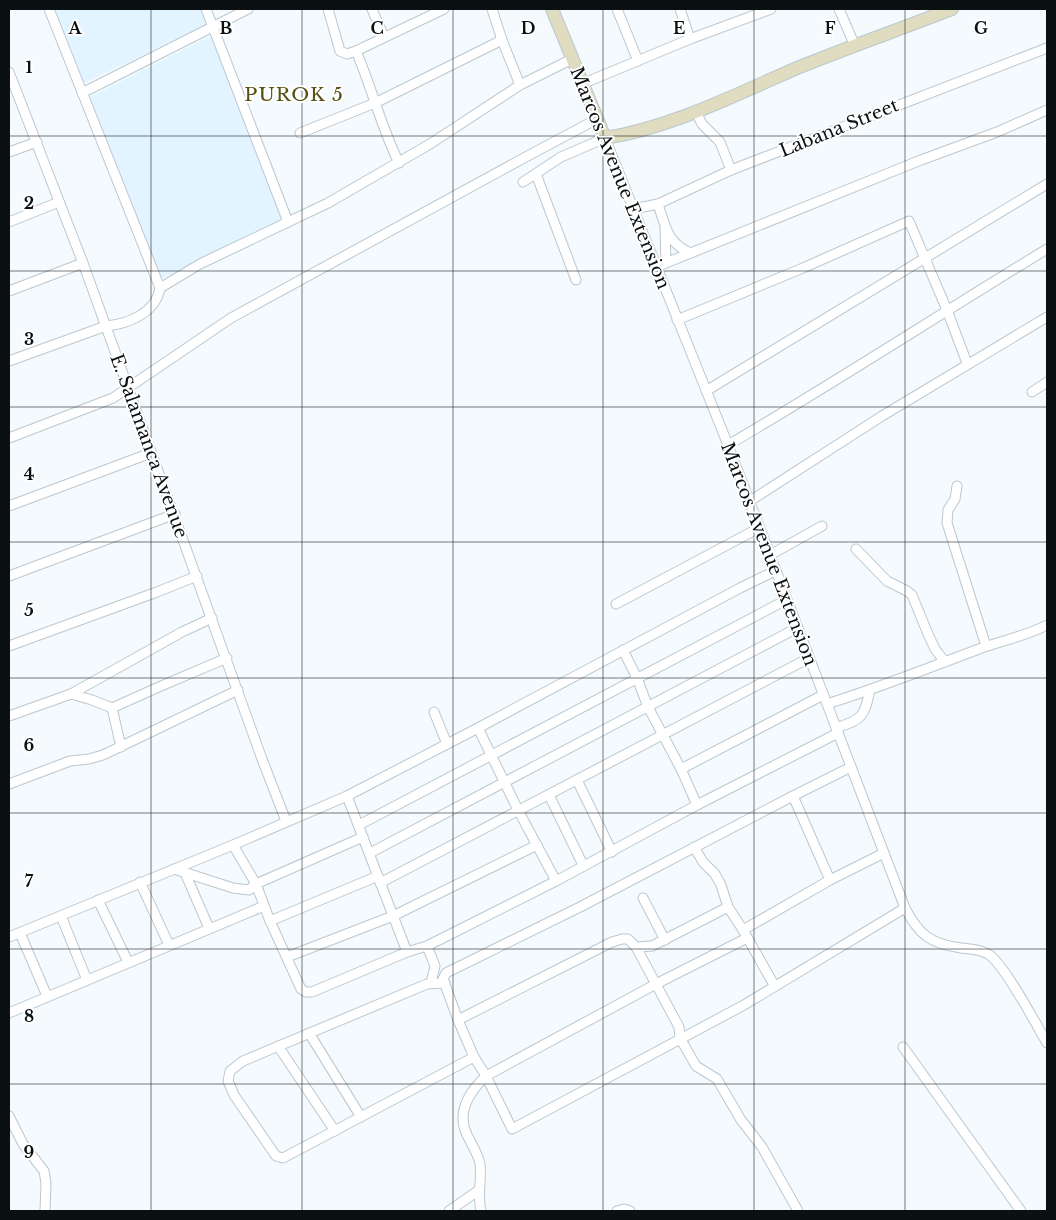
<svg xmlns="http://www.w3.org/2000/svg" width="1056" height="1220" font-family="'Libre Baskerville',serif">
<rect width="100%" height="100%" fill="#f4fafd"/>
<g fill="#e2f4ff">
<polygon points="53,9 201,9 207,25 82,84"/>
<polygon points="211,36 283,218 159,280 88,98"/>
</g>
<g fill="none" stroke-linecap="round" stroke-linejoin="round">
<g stroke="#bac8d1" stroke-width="11">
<g id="street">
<polyline points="49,9 160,288"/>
<polyline points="206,9 288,222"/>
<polyline points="328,9 340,51 347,54 356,51"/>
<polyline points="372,9 384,37"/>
<polyline points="492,9 502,40"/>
<polyline points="617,9 638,61"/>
<polyline points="680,9 690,39"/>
<polyline points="839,9 855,46"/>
<polyline points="9,72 83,263 262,759 286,821"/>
<polyline points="582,84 690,39 771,9"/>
<polyline points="82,93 248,9"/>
<polyline points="696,112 702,124 720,142 731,170"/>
<polyline points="300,133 375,103 502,40 520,85"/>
<polyline points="9,152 37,142"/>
<path d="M399,163C381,127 372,88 356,51L444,9"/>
<polyline points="536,174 576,280"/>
<path d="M523,182L561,157L605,138L728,445L905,908C919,935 931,944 961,948C970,949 980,949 988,954C1003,962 1036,1024 1047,1043"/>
<path d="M658,204C665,226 668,244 691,253"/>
<polyline points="633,209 658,204 731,170 1047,48"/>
<polyline points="9,222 59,202"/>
<polyline points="665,228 666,263"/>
<polyline points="656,267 921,160 997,132 1047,110"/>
<polyline points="9,291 83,263"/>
<polyline points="677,320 803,268 909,221 947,310 967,363"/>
<path d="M9,361L106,326C128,324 156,313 160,288L200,264L328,203L430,144L520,85L572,59"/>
<polyline points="706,391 1047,184"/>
<polyline points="1032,392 1047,382"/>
<polyline points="9,438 113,398 231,318 522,159 597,119"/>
<path d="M728,445C836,382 940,314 1047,249"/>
<polyline points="957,486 955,499 948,510 947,523 986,646"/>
<polyline points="750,501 882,416 1047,317"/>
<polyline points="9,506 151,453"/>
<polyline points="856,549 887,581 907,591 912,595 928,634 935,649 945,662"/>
<polyline points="770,555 822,526"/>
<polyline points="9,576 175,514"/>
<polyline points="616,604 759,528"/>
<polyline points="9,646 157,592 197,576"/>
<polyline points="623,650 637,678 648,707 681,769 697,805"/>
<polyline points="71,694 92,700 112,708 121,747"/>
<path d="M827,704C878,688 928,668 979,649C1001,641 1026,636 1047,625"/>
<polyline points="112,708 161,686 227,658"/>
<polyline points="434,712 447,744"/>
<polyline points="9,716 71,694 182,632 212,618"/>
<polyline points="478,728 518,810 556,881"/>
<path d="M836,728C863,719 864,717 870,690"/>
<polyline points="851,767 793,796 580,907 446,973 443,979 458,1020 474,1057 486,1076 512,1129 744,1005 905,908"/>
<polyline points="681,769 823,695"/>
<polyline points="577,780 612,852"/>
<polyline points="9,784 70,761 89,759 103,755 238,690"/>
<polyline points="549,795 583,865"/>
<polyline points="347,796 407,952"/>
<polyline points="793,796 830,880"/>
<polyline points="359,825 786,600"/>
<polyline points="233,845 256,884 270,921 301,989 306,992 312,992 407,952 427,946 556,881 697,805 838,733"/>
<polyline points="694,847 703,862 715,874 721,885 728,907"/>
<polyline points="370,853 797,628"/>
<polyline points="174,869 233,888 249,890 256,884 363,837"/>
<polyline points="185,873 209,928"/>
<polyline points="140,882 169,945"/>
<polyline points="380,883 809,658"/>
<polyline points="643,898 665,940"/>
<polyline points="98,900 128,962"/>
<polyline points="61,916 87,980"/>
<polyline points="270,921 378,876"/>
<polyline points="20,933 47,996"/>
<polyline points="9,937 233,845 347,796 478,728 740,588 775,571"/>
<polyline points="427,946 435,966 431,983"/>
<polyline points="636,947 652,946 728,907 743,930"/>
<polyline points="287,957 393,916 537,845"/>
<polyline points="445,983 427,984 243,1061 230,1071 228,1081 234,1095 276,1156 283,1158 474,1057"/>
<polyline points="774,985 743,930 830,880 884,853"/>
<polyline points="9,1013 264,906"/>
<polyline points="458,1020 612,942 622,939 628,939 636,947 679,1027 680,1038 696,1066 717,1079 741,1120 762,1147 798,1211"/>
<polyline points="309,1033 361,1117"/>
<polyline points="278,1046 335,1131"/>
<polyline points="903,1047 1021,1211"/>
<polyline points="9,1116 23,1144 44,1171 46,1183 45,1211"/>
<polyline points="449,1211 479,1190"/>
<path d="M481,1211C477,1195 482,1180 480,1164C478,1154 472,1145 467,1135C456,1112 469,1092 486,1076L656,984L747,938"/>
<polyline points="617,1211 624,1209 630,1211"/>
</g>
</g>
<g stroke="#bac8d1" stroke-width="14">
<path id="secondary" d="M552,9L605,138C674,127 738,93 802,66C852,46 903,28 952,9"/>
</g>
<use href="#street" stroke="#fff" stroke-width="9"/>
<use href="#secondary" stroke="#dfdcc0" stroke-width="12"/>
</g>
<path fill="none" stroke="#0b1013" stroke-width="1" stroke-opacity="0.55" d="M151,9V1211M302,9V1211M453,9V1211M603,9V1211M754,9V1211M905,9V1211M9,136H1047M9,271H1047M9,407H1047M9,542H1047M9,678H1047M9,813H1047M9,949H1047M9,1084H1047"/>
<g text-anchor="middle" stroke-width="4" stroke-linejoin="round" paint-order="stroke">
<g font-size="18" fill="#0b1013" stroke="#fff">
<text transform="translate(839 128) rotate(-22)" y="6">Labana Street</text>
<text transform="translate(620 178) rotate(68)" y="6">Marcos Avenue Extension</text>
<text transform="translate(149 446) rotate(70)" y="6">E. Salamanca Avenue</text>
<text transform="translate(769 554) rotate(69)" y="6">Marcos Avenue Extension</text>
</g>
<g font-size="19" letter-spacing="1" fill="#585113" stroke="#fff">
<text x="294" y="101">PUROK 5</text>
</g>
</g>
<g font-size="16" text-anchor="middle" font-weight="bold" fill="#0b1013" stroke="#fff" stroke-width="4" stroke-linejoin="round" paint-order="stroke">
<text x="75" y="34">A</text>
<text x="226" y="34">B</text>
<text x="377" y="34">C</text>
<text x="528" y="34">D</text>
<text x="679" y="34">E</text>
<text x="830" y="34">F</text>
<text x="981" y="34">G</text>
<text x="29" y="73">1</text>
<text x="29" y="209">2</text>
<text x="29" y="345">3</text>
<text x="29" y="480">4</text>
<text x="29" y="616">5</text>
<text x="29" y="751">6</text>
<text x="29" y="887">7</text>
<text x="29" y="1022">8</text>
<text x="29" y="1158">9</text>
</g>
<rect width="1056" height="1220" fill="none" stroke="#0b1013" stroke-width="20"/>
</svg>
